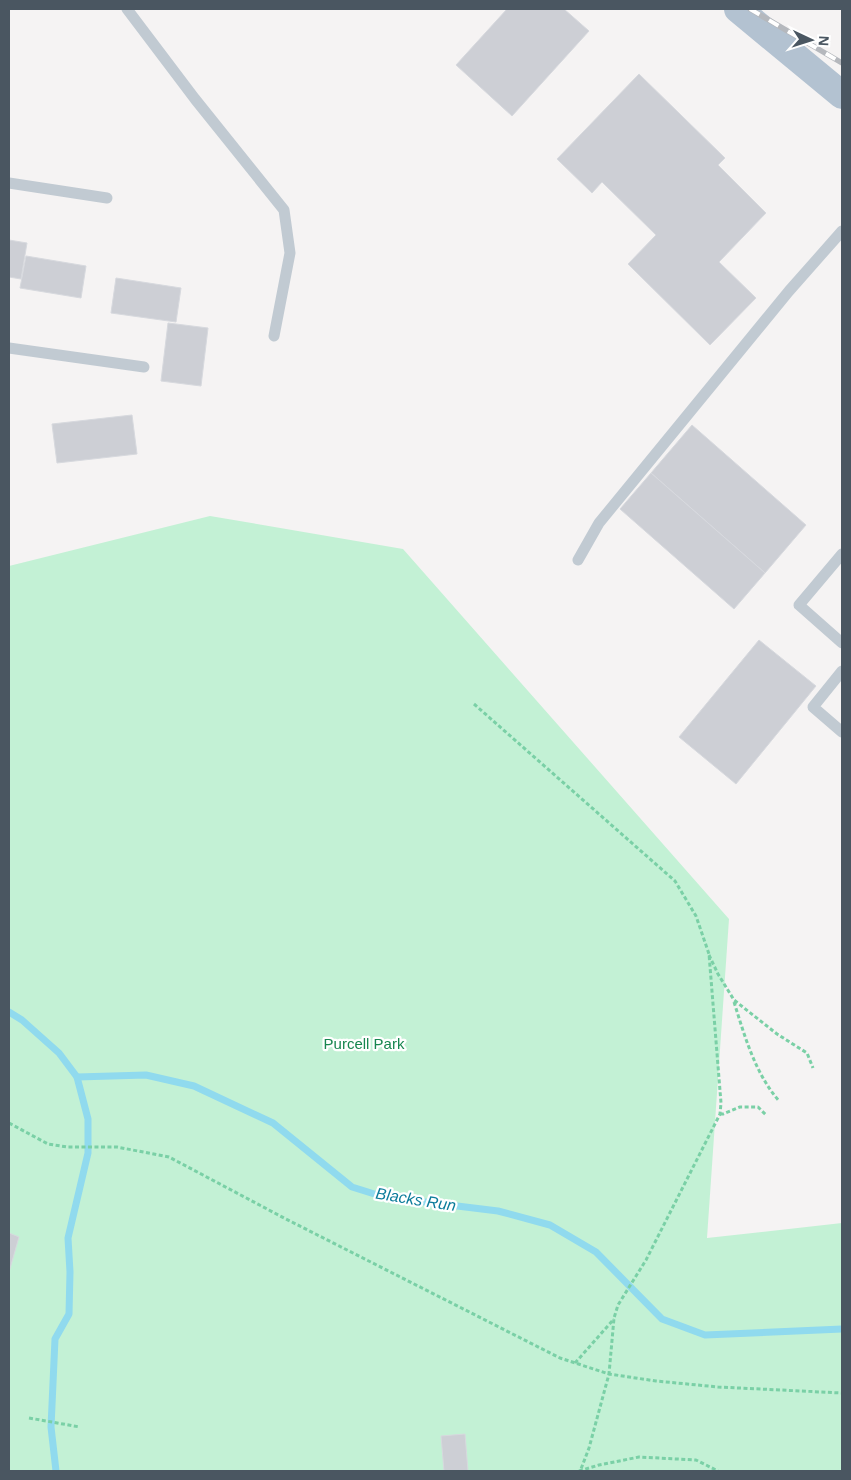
<svg xmlns="http://www.w3.org/2000/svg" width="851" height="1480" font-family="Helvetica,sans-serif">
<rect width="100%" height="100%" fill="#f5f3f3"/>
<polygon fill="#c3f1d5" points="210,516 403,549 729,919 707,1238 842,1223 842,1471 9,1471 9,566"/>
<g fill="none" stroke-linecap="round" stroke-linejoin="round">
<g stroke="#90daee" stroke-width="7">
<polyline points="9,1012 22,1020 59,1053 77,1077 146,1075 194,1086 273,1123 352,1187 384,1197 498,1211 550,1225 596,1252 662,1319 705,1335 842,1329"/>
<polyline points="56,1471 51,1427 55,1339 69,1314 70,1272 68,1238 88,1153 88,1119 77,1077"/>
</g>
</g>
<g fill="#cdcfd5" stroke="#d7d9de">
<polygon points="507,9 564,9 589,31 512,116 456,65"/>
<polygon points="639,74 725,158 718,165 766,213 719,262 756,298 710,345 628,264 656,235 602,182 592,193 557,159"/>
<polygon points="9,240 27,243 21,279 9,277"/>
<polygon points="26,256 86,266 81,298 20,288"/>
<polygon points="116,278 181,288 176,322 111,313"/>
<polygon points="168,323 208,328 201,386 161,381"/>
<polygon points="132,415 137,454 57,463 52,424"/>
<polygon points="692,425 806,525 765,573 651,473"/>
<polygon points="651,473 765,573 734,609 620,509"/>
<polygon points="759,640 816,686 736,784 679,737"/>
<polygon points="9,1233 19,1237 9,1272"/>
<polygon points="465,1434 468,1471 444,1471 441,1436"/>
</g>
<g fill="none" stroke-linecap="round" stroke-linejoin="round">
<g stroke="#7ad0a6" stroke-width="3" stroke-dasharray="4 2.5" stroke-linecap="butt">
<polyline points="474,704 675,881 696,916 709,954 721,1103 720,1114 646,1260 618,1305 614,1318 609,1374 589,1448 581,1469"/>
<polyline points="709,955 718,974 734,1000 777,1034 807,1053 813,1068"/>
<path d="M734,1002C745,1037 755,1073 779,1101"/>
<polyline points="720,1114 723,1114 740,1107 758,1107 766,1115"/>
<polyline points="9,1123 48,1144 67,1147 117,1147 169,1157 284,1218 560,1358 609,1374 656,1381 718,1387 842,1393"/>
<polyline points="575,1363 614,1319"/>
<polyline points="29,1418 80,1427"/>
<polyline points="579,1471 599,1465 639,1457 696,1460 718,1471"/>
</g>
<g stroke="#c1cad2" stroke-width="11">
<polyline points="127,9 195,99 284,210 290,253 274,336"/>
<polyline points="9,183 107,198"/>
<polyline points="9,348 144,367"/>
<polyline points="842,554 799,605 842,643"/>
<polyline points="578,560 599,523 789,291 842,231"/>
<polyline points="842,671 813,707 842,732"/>
</g>
<polyline stroke="#b3c2d1" stroke-width="28" points="738,9 842,95"/>
<g stroke="#b5b8bd" stroke-width="5.5">
<polyline id="rail" points="750,9 842,63"/>
</g>
<use href="#rail" stroke="#fff" stroke-width="4" stroke-dasharray="11" stroke-linecap="butt"/>
</g>
<g text-anchor="middle" stroke-width="4.5" stroke-linejoin="round" paint-order="stroke">
<g font-size="15" fill="#17864f" stroke="#fff">
<text x="364" y="1049">Purcell Park</text>
</g>
<g font-size="16" font-style="italic" fill="#0c7c9b" stroke="#fff">
<text transform="translate(416 1199) rotate(9)" y="6">Blacks Run</text>
</g>
</g>
<rect width="851" height="1480" fill="none" stroke="#4a5661" stroke-width="20"/>
<g transform="translate(811 40) rotate(94)" stroke="#ffffff" stroke-width="4" paint-order="stroke">
<path d="M0-4L9 19L0 12L-9 19Z" fill="#4a5661"/>
<text y="-8" font-size="14" font-weight="bold" text-anchor="middle" fill="#4a5661">N</text>
</g>
</svg>
